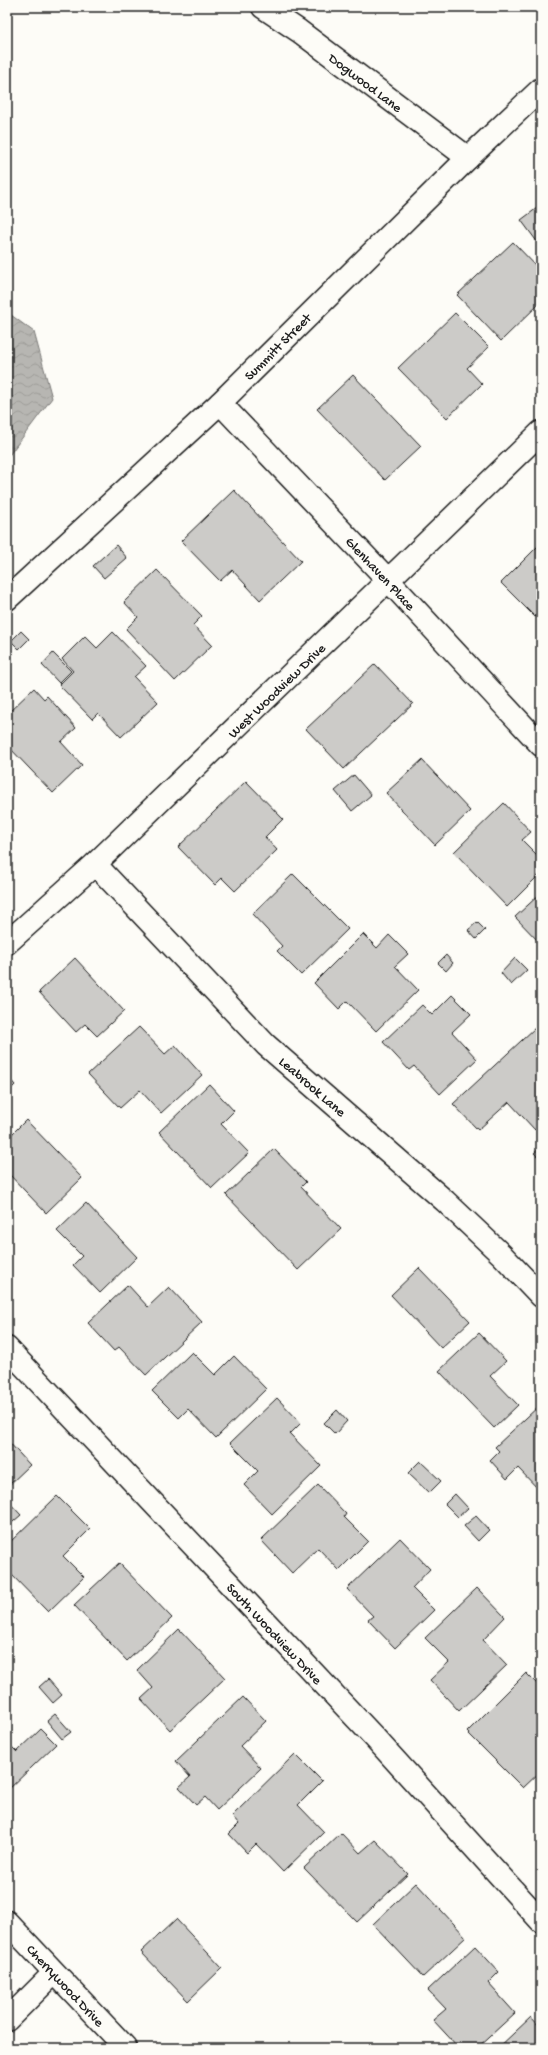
<svg xmlns="http://www.w3.org/2000/svg" width="548" height="2055" font-family="'Gochi Hand',sans-serif">
<defs>
<pattern id="water-waves" width="16" height="10" patternUnits="userSpaceOnUse"><rect width="16" height="10" fill="#b7b6b2"/><path d="M0 5q4-4 8 0t8 0" fill="none" stroke="#9d9c98"/></pattern>
</defs>
<rect width="100%" height="100%" fill="#fdfcf7"/>
<filter id="ink" filterUnits="userSpaceOnUse"><feTurbulence type="fractalNoise" baseFrequency=".025" numOctaves="2"/><feDisplacementMap in="SourceGraphic" scale="8" xChannelSelector="R" yChannelSelector="G"/><feConvolveMatrix kernelMatrix="1 2 1 2 8 2 1 2 1" color-interpolation-filters="sRGB"/></filter>
<g filter="url(#ink)">
<polygon fill="url(#water-waves)" stroke="#797876" points="7,312 34,332 52,398 7,458"/>
<g fill="#cccbc8" stroke="#1c1c1c">
<polygon points="541,205 541,247 521,220"/>
<polygon points="513,242 541,271 541,302 501,341 457,295"/>
<polygon points="455,313 489,347 467,368 482,384 447,418 398,368"/>
<polygon points="353,375 421,446 385,480 317,409"/>
<polygon points="234,490 301,561 260,600 232,570 220,581 181,541"/>
<polygon points="541,543 541,611 535,617 501,583"/>
<polygon points="116,545 127,558 104,578 93,566"/>
<polygon points="157,570 202,616 193,625 212,645 175,681 126,629 138,617 124,602"/>
<polygon points="21,631 29,639 19,649 11,641"/>
<polygon points="113,632 146,666 134,677 158,702 121,737 98,713 92,719 59,685 73,671 62,659 85,636 97,648"/>
<polygon points="53,653 71,671 59,683 42,665"/>
<polygon points="375,664 413,704 344,769 306,729"/>
<polygon points="34,688 44,699 47,696 76,728 61,742 82,765 53,793 7,745 7,714"/>
<polygon points="422,760 470,811 435,845 386,793"/>
<polygon points="354,775 371,795 352,811 335,791"/>
<polygon points="246,781 283,819 265,837 277,850 235,891 222,878 215,885 178,847"/>
<polygon points="504,803 531,832 522,840 541,859 541,873 507,907 454,852"/>
<polygon points="293,874 348,929 301,975 277,951 282,946 252,914"/>
<polygon points="541,893 541,944 515,917"/>
<polygon points="477,922 485,930 476,939 468,930"/>
<polygon points="363,934 377,948 389,935 408,954 395,966 418,990 376,1031 347,1001 339,1009 314,983"/>
<polygon points="446,955 453,963 446,971 438,963"/>
<polygon points="75,958 124,1011 97,1036 85,1024 76,1032 39,992"/>
<polygon points="515,958 527,970 511,985 501,973"/>
<polygon points="452,995 471,1014 452,1032 477,1059 440,1094 414,1066 409,1070 383,1042 422,1005 432,1015"/>
<polygon points="139,1027 165,1054 175,1045 202,1075 161,1113 140,1090 120,1108 88,1074"/>
<polygon points="535,1028 541,1035 541,1125 535,1130 509,1102 478,1130 453,1104"/>
<polygon points="7,1076 15,1085 7,1093"/>
<polygon points="209,1084 234,1111 221,1124 249,1153 212,1188 159,1132"/>
<polygon points="26,1120 82,1178 46,1213 7,1172 7,1139"/>
<polygon points="541,1147 541,1160 534,1153"/>
<polygon points="274,1149 306,1182 301,1187 341,1229 298,1270 226,1195"/>
<polygon points="86,1203 137,1257 100,1293 73,1265 82,1256 57,1231"/>
<polygon points="419,1268 470,1321 441,1348 391,1295"/>
<polygon points="128,1285 148,1307 169,1287 202,1322 146,1375 119,1347 114,1351 88,1323"/>
<polygon points="479,1333 506,1361 490,1376 518,1405 494,1428 439,1371"/>
<polygon points="192,1352 215,1375 234,1356 266,1389 216,1438 188,1409 179,1418 152,1391"/>
<polygon points="277,1398 301,1423 290,1434 321,1466 272,1514 244,1485 258,1471 230,1443"/>
<polygon points="541,1404 541,1492 518,1468 507,1479 490,1460 499,1451 495,1447"/>
<polygon points="337,1410 347,1421 335,1434 324,1423"/>
<polygon points="7,1440 30,1465 7,1487"/>
<polygon points="420,1461 441,1481 429,1493 408,1473"/>
<polygon points="318,1485 346,1514 344,1517 368,1541 339,1570 318,1548 292,1573 261,1540"/>
<polygon points="455,1494 468,1508 458,1517 445,1504"/>
<polygon points="57,1496 90,1529 63,1556 84,1577 48,1612 7,1570 7,1545"/>
<polygon points="7,1500 21,1515 7,1527"/>
<polygon points="476,1516 489,1530 478,1541 464,1526"/>
<polygon points="400,1538 430,1569 412,1588 434,1610 395,1648 368,1620 373,1616 347,1589"/>
<polygon points="119,1563 172,1618 127,1661 74,1605"/>
<polygon points="477,1588 505,1617 483,1640 507,1665 459,1711 430,1680 449,1662 425,1638"/>
<polygon points="179,1629 225,1678 170,1730 141,1699 153,1688 137,1670"/>
<polygon points="526,1673 541,1688 541,1771 523,1788 467,1732"/>
<polygon points="48,1679 62,1695 53,1703 39,1687"/>
<polygon points="243,1697 266,1721 240,1746 261,1768 217,1810 205,1797 196,1805 179,1787 190,1777 176,1761"/>
<polygon points="55,1714 71,1732 62,1739 47,1721"/>
<polygon points="41,1729 56,1744 7,1791 7,1734 12,1740 8,1743 17,1752"/>
<polygon points="295,1754 322,1781 298,1805 324,1832 283,1872 256,1844 247,1853 229,1834 239,1824 232,1816"/>
<polygon points="341,1833 360,1853 375,1840 408,1874 357,1922 304,1868"/>
<polygon points="416,1883 466,1937 423,1977 373,1924"/>
<polygon points="176,1919 222,1968 188,2001 141,1952"/>
<polygon points="475,1946 499,1972 488,1983 515,2013 477,2048 459,2048 433,2020 446,2009 428,1990"/>
<polygon points="531,2017 541,2028 541,2048 498,2048"/>
</g>
<g fill="none" stroke-linecap="round" stroke-linejoin="round">
<g stroke="#1c1c1c" stroke-width="25">
<g id="minor">
<polyline points="263,7 299,31 468,158"/>
<polyline points="220,403 389,581 541,745"/>
<polyline points="7,599 220,403 468,158 541,89"/>
<polyline points="95,864 266,1045 445,1201 502,1255 541,1296"/>
<polyline points="7,943 95,864 541,432"/>
<polyline points="7,1348 374,1737 541,1921"/>
<polyline points="7,1922 126,2048"/>
<polyline points="7,2020 54,1973"/>
</g>
</g>
<use href="#minor" stroke="#fdfcf7" stroke-width="22"/>
</g>
</g>
<g text-anchor="middle" stroke-width="3" stroke-linejoin="round" paint-order="stroke">
<g font-size="14" fill="#1c1c1c" stroke="#fdfcf7">
<text transform="translate(366 82) rotate(37)" y="5">Dogwood Lane</text>
<text transform="translate(277 346) rotate(-45)" y="5">Summitt Street</text>
<text transform="translate(381 573) rotate(47)" y="5">Glenhaven Place</text>
<text transform="translate(276 690) rotate(-44)" y="5">West Woodview Drive</text>
<text transform="translate(313 1086) rotate(41)" y="5">Leabrook Lane</text>
<text transform="translate(275 1633) rotate(47)" y="5">South Woodview Drive</text>
<text transform="translate(66 1985) rotate(47)" y="5">Cherrywood Drive</text>
</g>
</g>
<rect width="548" height="2055" fill="none" stroke="#fdfcf7" stroke-width="24"/>
<rect x="12" y="12" width="524" height="2031" fill="none" stroke="#1c1c1c" stroke-width="1.5" filter="url(#ink)"/>
</svg>
